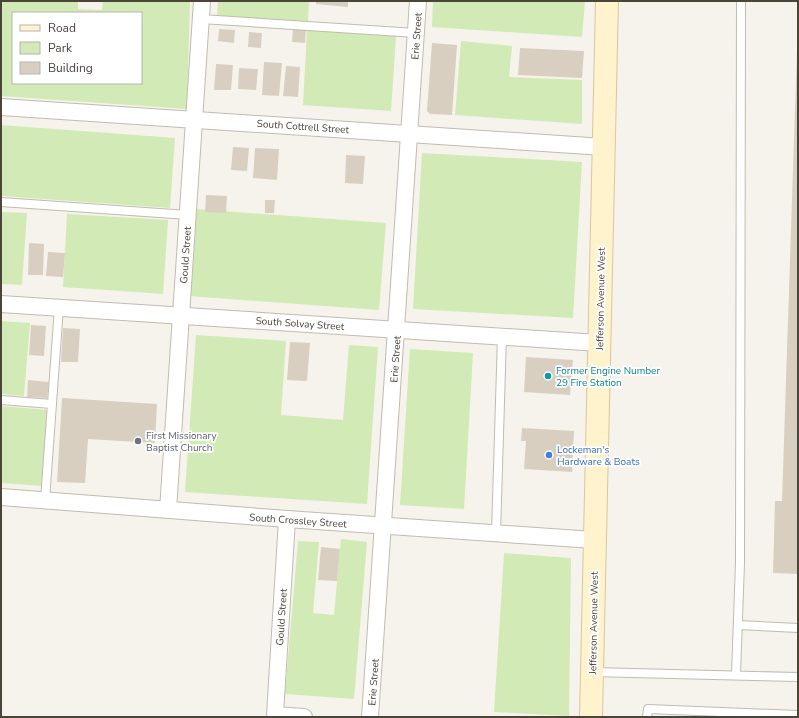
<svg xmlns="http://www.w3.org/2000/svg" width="799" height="718" font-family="'Nunito Sans',sans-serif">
<rect width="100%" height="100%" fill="#f6f3ec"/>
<g fill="#d2eab5" fill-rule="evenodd">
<path d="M1,1H78V9L102,10L103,1H190L187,109L1,96ZM13,13H141V83H13Z"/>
<polygon points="218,1 309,1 308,22 217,16"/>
<polygon points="433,1 585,1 582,37 432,27"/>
<polygon points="307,30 396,36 391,111 303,105"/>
<polygon points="461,41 512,46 509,77 582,80 582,124 455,115"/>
<polygon points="1,125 175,138 170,208 1,196"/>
<polygon points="422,153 582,162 573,318 413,309"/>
<polygon points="195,209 386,223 379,310 188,296"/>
<polygon points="1,212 27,213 22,285 1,284"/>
<polygon points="67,214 168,220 163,294 63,287"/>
<polygon points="1,321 30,323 24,396 1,394"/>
<polygon points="196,335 286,341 281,415 343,420 349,345 378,347 367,504 185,492"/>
<polygon points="410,349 473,353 464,509 400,505"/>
<polygon points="1,406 49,410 42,486 1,483"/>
<polygon points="341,539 367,542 354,699 285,694 298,541 319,542 313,613 334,615"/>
<polygon points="504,553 571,558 569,716 494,712"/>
</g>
<g fill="#d8cfc1">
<polygon points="316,1 348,1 348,7 316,4"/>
<polygon points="293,28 306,29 305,43 292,42"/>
<polygon points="219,29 235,30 234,43 218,41"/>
<polygon points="249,32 262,33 261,48 248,47"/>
<polygon points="432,43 457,45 452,115 430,114 427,111"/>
<polygon points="520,48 584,51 582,78 518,75"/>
<polygon points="797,49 798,49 798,574 773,573 775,501 782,501"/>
<polygon points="264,62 282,63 279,96 262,95"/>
<polygon points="216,64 233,65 231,90 214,90"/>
<polygon points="286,66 300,67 298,97 283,96"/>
<polygon points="239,68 258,69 256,90 238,89"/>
<polygon points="233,147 249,148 247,171 231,170"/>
<polygon points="255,148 279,149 277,180 253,178"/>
<polygon points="346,155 365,156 363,184 345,183"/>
<polygon points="206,195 227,196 226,213 205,212"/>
<polygon points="265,200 275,200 274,213 265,213"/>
<polygon points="29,243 44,244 43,275 28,275"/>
<polygon points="48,252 65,253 63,277 46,276"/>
<polygon points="31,325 46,326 44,356 29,355"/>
<polygon points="63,328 80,329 78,362 61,362"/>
<polygon points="290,342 310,343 307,381 287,380"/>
<polygon points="526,357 573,360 570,395 524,392"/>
<polygon points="28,380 49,382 47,398 27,397"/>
<polygon points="62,398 157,404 155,443 88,439 85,483 57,482"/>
<polygon points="522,428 574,431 572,472 524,469 526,441 521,441"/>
<polygon points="321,547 340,549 337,581 318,580"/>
</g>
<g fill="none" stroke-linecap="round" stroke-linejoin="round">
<g stroke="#c2bbae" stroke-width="10">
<g id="service">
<polyline points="201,19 416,33"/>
<polyline points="1,202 188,215"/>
<polyline points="1,400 52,404"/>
<polyline points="45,500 59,307"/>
<polyline points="496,533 502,336"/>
<polyline points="738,625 798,628"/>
<polyline points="592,672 798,677"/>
<polyline points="736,674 740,563 741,1"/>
<polyline points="647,717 648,709 798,715"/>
</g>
</g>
<g stroke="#c2bbae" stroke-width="18">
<g id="minor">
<polyline points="1,107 604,147"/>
<polyline points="1,304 599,343"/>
<polyline points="1,497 287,519 594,540"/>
<polyline points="168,510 202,1"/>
<polyline points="287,519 275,715 304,717"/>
<polyline points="370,717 418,1"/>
</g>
</g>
<g stroke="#d6c79b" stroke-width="24">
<polyline id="secondary" points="591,717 607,1"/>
</g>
<use href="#service" stroke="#fff" stroke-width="8"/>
<use href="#minor" stroke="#fff" stroke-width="16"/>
<use href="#secondary" stroke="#fff3cd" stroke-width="22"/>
</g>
<circle fill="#0f9aa8" stroke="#fff" stroke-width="1.5" cx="548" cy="376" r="4"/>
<circle fill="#6b7280" stroke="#fff" stroke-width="1.5" cx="138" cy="441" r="4"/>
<circle fill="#3f7fe0" stroke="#fff" stroke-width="1.5" cx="549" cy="455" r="4"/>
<g text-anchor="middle" stroke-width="3.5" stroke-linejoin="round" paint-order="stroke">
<g font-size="10" fill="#4b4439" stroke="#fff">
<text transform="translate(416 36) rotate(-86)" y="4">Erie Street</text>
<text transform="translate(303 126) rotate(4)" y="4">South Cottrell Street</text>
<text transform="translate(185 255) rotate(-86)" y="4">Gould Street</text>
<text transform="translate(600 299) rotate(-89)" y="4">Jefferson Avenue West</text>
<text transform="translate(300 323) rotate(4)" y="4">South Solvay Street</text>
<text transform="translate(395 359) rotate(-86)" y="4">Erie Street</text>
<text transform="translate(298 520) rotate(4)" y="4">South Crossley Street</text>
<text transform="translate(281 617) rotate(-86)" y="4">Gould Street</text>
<text transform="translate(593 623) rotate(-89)" y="4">Jefferson Avenue West</text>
<text transform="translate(373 682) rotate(-86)" y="4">Erie Street</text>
</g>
<g font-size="10" fill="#0d838f" stroke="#fff" text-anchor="start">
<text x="556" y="374">Former Engine Number<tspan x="556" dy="12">29 Fire Station</tspan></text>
</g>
<g font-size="10" fill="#5b616d" stroke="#fff" text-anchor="start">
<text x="146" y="439">First Missionary<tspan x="146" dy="12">Baptist Church</tspan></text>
</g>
<g font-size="10" fill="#366cbe" stroke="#fff" text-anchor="start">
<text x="557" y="453">Lockeman's<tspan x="557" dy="12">Hardware &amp; Boats</tspan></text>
</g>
</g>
<rect width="799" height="718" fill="none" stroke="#4b4439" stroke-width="4"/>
<rect x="12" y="12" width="130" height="72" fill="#ffffff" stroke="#b7b4b0"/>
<rect x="20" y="25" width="20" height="6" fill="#fff3cd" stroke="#b7b4b0"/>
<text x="48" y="32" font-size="12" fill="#4b4439">Road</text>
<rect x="20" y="42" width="20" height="12" fill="#d2eab5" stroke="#b7b4b0"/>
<text x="48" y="52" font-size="12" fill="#4b4439">Park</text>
<rect x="20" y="62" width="20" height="12" fill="#d8cfc1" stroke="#b7b4b0"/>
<text x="48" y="72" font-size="12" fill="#4b4439">Building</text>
</svg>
